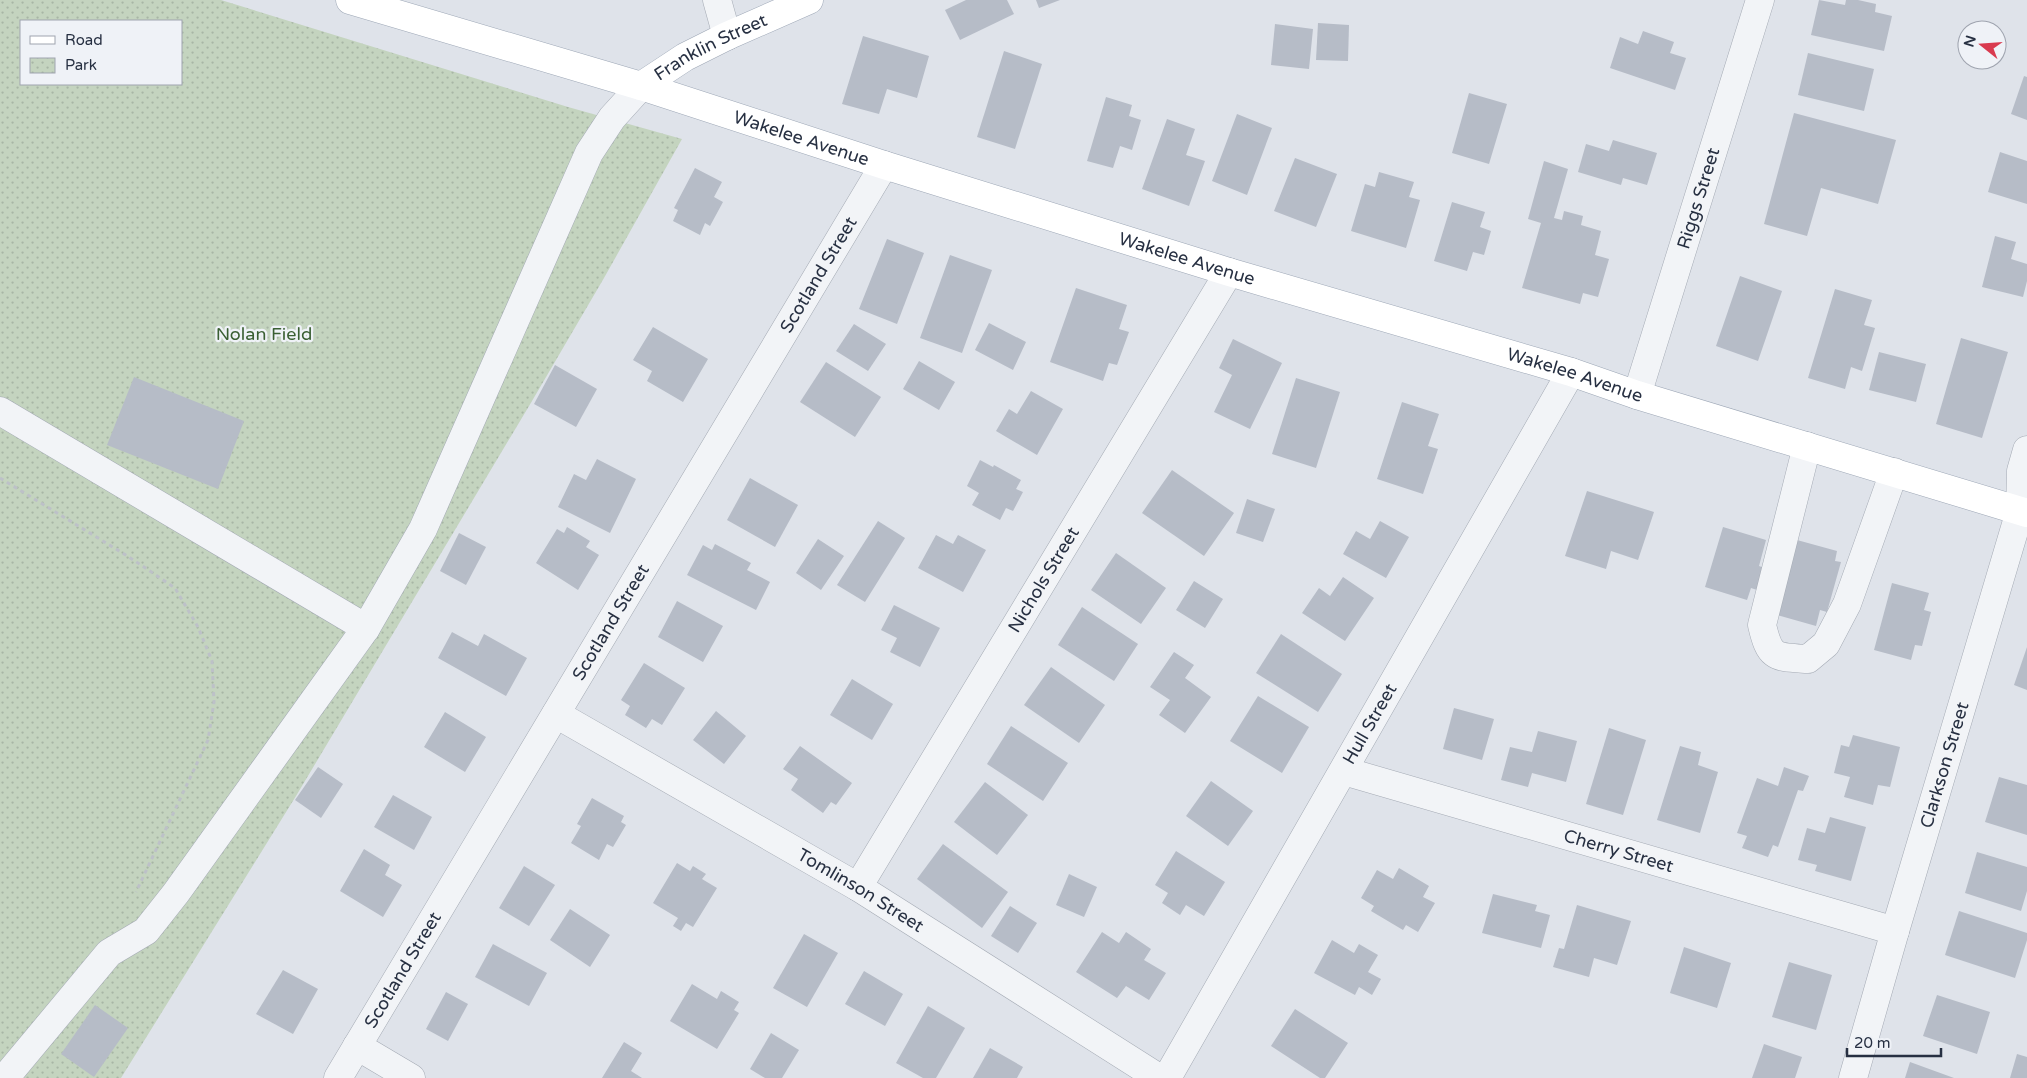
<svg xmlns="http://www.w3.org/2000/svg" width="2027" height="1078" font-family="'Varela Round',sans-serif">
<defs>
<pattern id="park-dots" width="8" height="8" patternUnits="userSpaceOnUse" patternTransform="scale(1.25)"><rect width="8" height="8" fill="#c4d4bf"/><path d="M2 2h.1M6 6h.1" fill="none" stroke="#a8b6a5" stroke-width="1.8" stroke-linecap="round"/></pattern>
</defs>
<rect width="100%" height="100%" fill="#dfe3ea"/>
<path fill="url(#park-dots)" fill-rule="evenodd" d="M0,0H221L568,107L682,139L604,278L532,401L296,796L121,1078H0ZM21,21H181V84H21Z"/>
<g fill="#b6bcc7">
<polygon points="966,0 1007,0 1014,14 960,40 945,10"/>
<polygon points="1036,0 1060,0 1039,8"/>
<polygon points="1819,0 1845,5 1846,0 1858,0 1876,4 1875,12 1892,16 1884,51 1811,35"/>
<polygon points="1318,23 1349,25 1348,61 1316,60"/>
<polygon points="1275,24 1313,29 1309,69 1271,65"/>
<polygon points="1643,31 1674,42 1670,53 1686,58 1675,90 1610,68 1620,37 1638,44"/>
<polygon points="863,36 929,56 917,98 887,89 879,114 842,104"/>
<polygon points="1004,51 1042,64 1015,149 977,137"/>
<polygon points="1808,53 1874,69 1864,111 1798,95"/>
<polygon points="2024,76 2027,77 2027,120 2011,114"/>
<polygon points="1469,93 1507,104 1489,164 1452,153"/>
<polygon points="1106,97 1132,105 1129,116 1141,120 1132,150 1120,146 1113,168 1087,161"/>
<polygon points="1794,113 1896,140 1878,204 1821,188 1807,236 1764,224"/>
<polygon points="1237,114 1272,128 1247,195 1212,181"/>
<polygon points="1167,119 1195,129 1186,155 1205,161 1189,206 1142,189"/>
<polygon points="1613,140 1657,153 1647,185 1623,178 1621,185 1578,172 1586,144 1609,151"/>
<polygon points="2000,152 2027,161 2027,204 1988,192"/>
<polygon points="1295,158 1337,174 1316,227 1274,211"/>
<polygon points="1544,161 1568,169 1554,218 1562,220 1564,211 1583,216 1581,225 1601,231 1595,255 1609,259 1598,297 1583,293 1580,304 1522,288 1541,223 1528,219"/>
<polygon points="695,168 722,182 714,197 723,202 710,226 705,223 700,235 673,221 678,210 674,208"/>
<polygon points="1379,172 1414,182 1409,197 1420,200 1406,248 1351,231 1365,184 1375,187"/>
<polygon points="1452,202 1485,212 1480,227 1491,231 1484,255 1473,252 1467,271 1434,261"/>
<polygon points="1995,236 2016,242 2011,259 2027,264 2027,281 2023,297 1982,287"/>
<polygon points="887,239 924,253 897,324 859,309"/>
<polygon points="950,255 992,270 962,353 920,338"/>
<polygon points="1740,276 1782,291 1758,361 1716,346"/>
<polygon points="1076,288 1127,305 1119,329 1129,332 1117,365 1109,363 1103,381 1050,362"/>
<polygon points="1835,289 1872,300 1864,325 1875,328 1862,371 1851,367 1845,389 1808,378"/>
<polygon points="989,323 1026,342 1013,370 975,350"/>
<polygon points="854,324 886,344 868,371 836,351"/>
<polygon points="653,327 708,359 683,402 647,381 652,371 633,360"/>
<polygon points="1961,338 2008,352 1982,438 1936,424"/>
<polygon points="1233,339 1282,363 1250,429 1214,412 1232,375 1219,368"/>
<polygon points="1879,352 1926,364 1916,402 1869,390"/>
<polygon points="919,361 955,382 939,410 903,389"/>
<polygon points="826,362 881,397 855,437 800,402"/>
<polygon points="555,365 597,389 576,427 534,404"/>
<polygon points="134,377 244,421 218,489 107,445"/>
<polygon points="1296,378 1340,392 1316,468 1272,454"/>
<polygon points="1031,391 1063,409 1037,455 996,431 1009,409 1017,414"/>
<polygon points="1402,402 1439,414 1428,446 1438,449 1423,494 1377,479"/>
<polygon points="597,459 636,479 610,533 558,507 574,474 586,480"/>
<polygon points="980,460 993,467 994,465 1021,480 1016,489 1023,492 1013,511 1006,508 1000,520 972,505 979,493 967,486"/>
<polygon points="1172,470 1234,513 1204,556 1142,513"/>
<polygon points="750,478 798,505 775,547 727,520"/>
<polygon points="1587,491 1654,512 1638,560 1611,551 1606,569 1565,556"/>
<polygon points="1247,499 1275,509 1263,542 1236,533"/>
<polygon points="878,521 905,538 865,602 837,585"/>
<polygon points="1380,521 1409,537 1386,578 1343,554 1356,531 1370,539"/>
<polygon points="567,527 590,541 586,547 599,555 578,590 536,563 557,529 564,533"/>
<polygon points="1723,527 1766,540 1759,566 1767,569 1760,591 1751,588 1747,600 1705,587"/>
<polygon points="459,533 486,547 466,585 440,571"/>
<polygon points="936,535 953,544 958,535 986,550 963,592 918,568"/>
<polygon points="818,539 844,556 821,590 796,573"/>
<polygon points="1797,540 1837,551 1835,561 1841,562 1827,612 1820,610 1816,626 1777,615"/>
<polygon points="715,544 751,563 747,570 770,582 756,610 687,575 703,545 712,550"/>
<polygon points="1116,553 1166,588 1141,624 1091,590"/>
<polygon points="1343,577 1374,598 1345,641 1302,613 1319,588 1330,596"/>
<polygon points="1194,581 1223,599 1205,628 1176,610"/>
<polygon points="1892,583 1929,593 1924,610 1931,612 1922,646 1915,645 1911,660 1874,650"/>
<polygon points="677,601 723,626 703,662 658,637"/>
<polygon points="894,605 940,628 920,667 890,652 897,638 881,630"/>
<polygon points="1082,607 1138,644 1114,681 1058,645"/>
<polygon points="452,632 478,646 484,634 527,658 506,696 438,658"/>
<polygon points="1281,634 1342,674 1318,712 1256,673"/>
<polygon points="2027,647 2027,690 2014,685"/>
<polygon points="1174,652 1194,665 1185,678 1211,697 1185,733 1159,715 1170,700 1150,687"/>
<polygon points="644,663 685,688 662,725 652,719 646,728 625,715 630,706 621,700"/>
<polygon points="1051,667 1105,705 1079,743 1024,705"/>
<polygon points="852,679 893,704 872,740 830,715"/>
<polygon points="1258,696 1309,727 1282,773 1230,741"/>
<polygon points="1454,708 1494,719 1482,760 1443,749"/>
<polygon points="716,711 746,736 724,764 693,740"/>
<polygon points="445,712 486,737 465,772 424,747"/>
<polygon points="1011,726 1068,763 1043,801 987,764"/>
<polygon points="1609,728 1646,740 1623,815 1586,804"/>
<polygon points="1538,731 1577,741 1566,782 1532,773 1528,787 1501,780 1510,747 1532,752"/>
<polygon points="1853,735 1900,747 1890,787 1878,785 1873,805 1844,797 1850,777 1834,773 1841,745 1849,747"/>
<polygon points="800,746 852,783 836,805 831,802 823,813 791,790 798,779 783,769"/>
<polygon points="1680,746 1701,752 1698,765 1718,772 1700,833 1657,820"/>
<polygon points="318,767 343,784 321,818 295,800"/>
<polygon points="1784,767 1809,776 1803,791 1798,790 1778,847 1773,845 1768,857 1742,848 1747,836 1737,833 1757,778 1778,786"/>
<polygon points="1999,777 2027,785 2027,835 1985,822"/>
<polygon points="1211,781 1253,811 1228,846 1186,816"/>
<polygon points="985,782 1028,815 997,855 954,822"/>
<polygon points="393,795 432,817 414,850 374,827"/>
<polygon points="592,798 624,816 621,822 626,825 613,847 607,844 599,860 571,843 581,826 577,824"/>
<polygon points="1830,817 1866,827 1851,881 1815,871 1817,865 1798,860 1807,828 1825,833"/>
<polygon points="943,844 1008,892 982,928 917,879"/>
<polygon points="364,849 390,865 385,875 402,885 383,917 340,891"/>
<polygon points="1176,851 1225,882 1204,916 1186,905 1180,915 1162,903 1168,893 1155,885"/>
<polygon points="1977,852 2027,867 2027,891 2021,911 1965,893"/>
<polygon points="677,863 690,871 693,866 706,874 702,879 717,888 693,927 686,923 681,931 673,926 678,918 653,903"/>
<polygon points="524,866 555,885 529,926 499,908"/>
<polygon points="1399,868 1429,886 1423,897 1435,903 1418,932 1406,925 1403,930 1371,911 1374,906 1361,898 1377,870 1393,879"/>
<polygon points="1069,874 1097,887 1084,917 1056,905"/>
<polygon points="1493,894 1537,905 1535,911 1550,915 1541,948 1482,933"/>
<polygon points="1577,905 1631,921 1617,965 1594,958 1589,977 1553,967 1559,948 1564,949"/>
<polygon points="1010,906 1037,923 1018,953 991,936"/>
<polygon points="570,909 610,935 590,967 550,940"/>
<polygon points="1959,911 2027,933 2027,940 2015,978 1945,955"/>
<polygon points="1102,932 1119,943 1126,932 1151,949 1144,960 1166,973 1149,1000 1126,986 1117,998 1076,972"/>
<polygon points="804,934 838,953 807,1007 773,988"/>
<polygon points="1332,940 1354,953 1359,944 1378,955 1368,972 1381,979 1372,995 1359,987 1355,995 1314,973"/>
<polygon points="493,944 547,973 529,1006 475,977"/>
<polygon points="1684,947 1731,963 1717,1008 1670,993"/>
<polygon points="1789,962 1832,975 1816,1030 1772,1017"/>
<polygon points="283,970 318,989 293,1034 256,1014"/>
<polygon points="864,971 903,994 885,1026 845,1004"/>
<polygon points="692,984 717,999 721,991 739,1002 734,1010 739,1013 717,1049 670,1021"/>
<polygon points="446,992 468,1004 448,1041 426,1029"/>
<polygon points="1937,995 1990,1012 1977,1054 1923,1036"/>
<polygon points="95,1005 128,1028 94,1077 61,1054"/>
<polygon points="928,1006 965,1028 936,1078 923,1078 896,1063"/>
<polygon points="1295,1009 1348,1043 1325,1078 1320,1078 1271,1046"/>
<polygon points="771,1033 799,1050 782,1078 765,1078 750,1069"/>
<polygon points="624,1042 642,1053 631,1071 642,1078 602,1078"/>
<polygon points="1764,1044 1802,1057 1795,1078 1752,1078"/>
<polygon points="990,1048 1023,1067 1017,1078 973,1078"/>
<polygon points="2017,1054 2027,1057 2027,1078 2010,1078"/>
<polygon points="1910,1062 1954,1078 1905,1078"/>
</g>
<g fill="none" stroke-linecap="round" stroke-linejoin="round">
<g stroke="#a4aab4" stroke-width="29">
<g id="minor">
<polyline points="717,0 727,36"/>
<path id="s1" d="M1637,395L1760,0"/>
<polyline points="0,411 366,628 423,529 589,153 612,118 641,86"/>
<path d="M1807,446L1762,625C1770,659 1775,657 1808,659L1826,644L1847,604L1894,472"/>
<path id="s2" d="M556,714L858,887L1159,1078"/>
<path id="s3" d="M1344,771L1895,931"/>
<path id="s4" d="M858,887L1229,272"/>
<polyline points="357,1046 411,1078"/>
<polyline points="5,1078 109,953 146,931 176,893 366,628"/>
<path id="s5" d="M338,1078L884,165"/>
<path id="s6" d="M1167,1078L1571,372"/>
<path id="s7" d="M1853,1078L1895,931L2020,511L2021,471L2027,450"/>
</g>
</g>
<g stroke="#9da7b6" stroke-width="29">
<g id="major">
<path id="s8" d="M350,0L641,86L884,165L1229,272L1571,372L1637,395L2027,513"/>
<path id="s9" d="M641,86L685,57L727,36L809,0"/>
</g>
</g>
<polyline stroke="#bdc1c8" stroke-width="3" stroke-dasharray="4 4" stroke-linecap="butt" points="0,478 129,557 175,588 198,627 212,661 214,702 208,740 136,892"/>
<use href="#minor" stroke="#f2f4f7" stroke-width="28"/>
<use href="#major" stroke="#fff" stroke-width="28"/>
</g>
<g text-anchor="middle" stroke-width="4.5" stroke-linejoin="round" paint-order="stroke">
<g font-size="18" fill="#273042" stroke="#eff2f7">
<text dy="6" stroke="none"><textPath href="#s9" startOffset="80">Franklin Street</textPath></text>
<text dy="6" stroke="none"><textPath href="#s8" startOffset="472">Wakelee Avenue</textPath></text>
<text dy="6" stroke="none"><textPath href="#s1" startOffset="206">Riggs Street</textPath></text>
<text dy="6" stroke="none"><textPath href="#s8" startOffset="876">Wakelee Avenue</textPath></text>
<text dy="6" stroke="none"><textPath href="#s5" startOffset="936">Scotland Street</textPath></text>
<text dy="6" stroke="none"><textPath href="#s8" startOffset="1281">Wakelee Avenue</textPath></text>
<text dy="6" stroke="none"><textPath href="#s4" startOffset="359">Nichols Street</textPath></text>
<text dy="6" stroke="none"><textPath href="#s5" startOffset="531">Scotland Street</textPath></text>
<text dy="6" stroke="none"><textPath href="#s6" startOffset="408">Hull Street</textPath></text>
<text dy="6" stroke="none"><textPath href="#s7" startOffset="326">Clarkson Street</textPath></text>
<text dy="6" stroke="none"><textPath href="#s3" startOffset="286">Cherry Street</textPath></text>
<text dy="6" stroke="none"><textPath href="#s2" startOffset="352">Tomlinson Street</textPath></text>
<text dy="6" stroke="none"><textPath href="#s5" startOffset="126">Scotland Street</textPath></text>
</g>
<g font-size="18" fill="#3a5f33" stroke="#eff2f7">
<text x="264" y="340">Nolan Field</text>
</g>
</g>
<rect x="20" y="20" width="162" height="65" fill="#eff2f7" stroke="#9fa4af"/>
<rect x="30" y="36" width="25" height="8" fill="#ffffff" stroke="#9fa4af"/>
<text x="65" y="45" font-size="15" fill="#273042">Road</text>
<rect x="30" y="58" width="25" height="15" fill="url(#park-dots)" stroke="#9fa4af"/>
<text x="65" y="70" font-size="15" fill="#273042">Park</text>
<g transform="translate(1982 45) rotate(287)"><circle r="24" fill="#eff2f7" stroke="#9fa4af"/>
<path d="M0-4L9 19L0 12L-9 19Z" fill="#d93a4f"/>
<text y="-8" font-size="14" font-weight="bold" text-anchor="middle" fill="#273042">N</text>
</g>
<path d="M1847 1048v8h94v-8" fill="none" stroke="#273042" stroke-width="2.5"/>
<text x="1854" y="1048" font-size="15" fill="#273042" stroke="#eff2f7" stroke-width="4" paint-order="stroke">20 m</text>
</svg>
